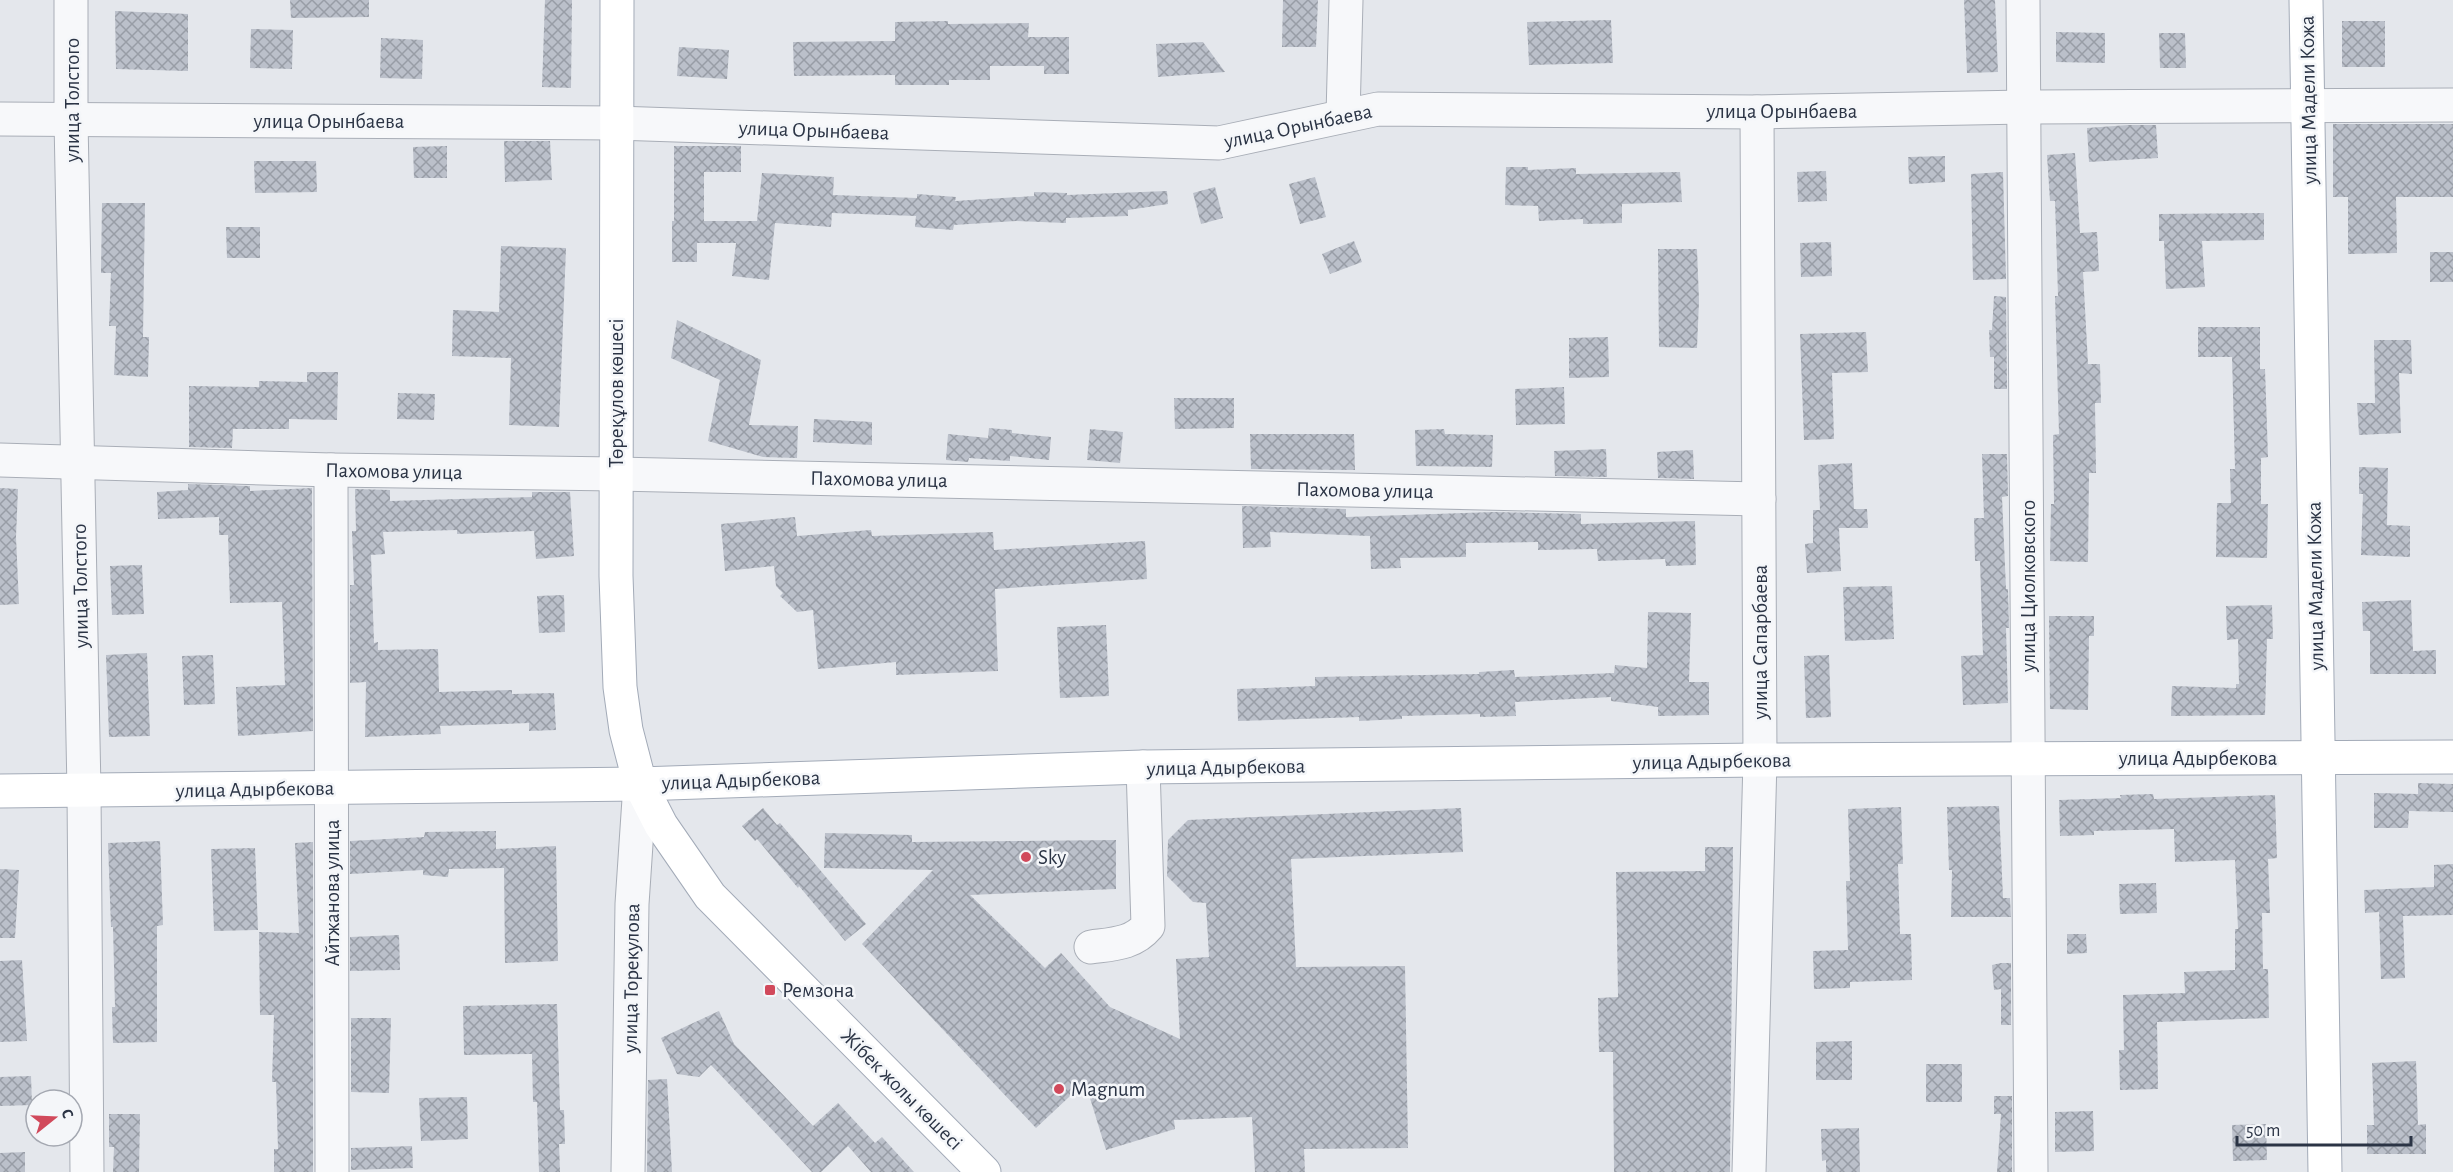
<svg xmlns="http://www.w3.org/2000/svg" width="2453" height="1172" font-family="'Alegreya Sans',sans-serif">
<defs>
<pattern id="building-cross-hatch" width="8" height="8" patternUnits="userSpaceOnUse" patternTransform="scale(1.5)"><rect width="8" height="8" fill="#bbc0ca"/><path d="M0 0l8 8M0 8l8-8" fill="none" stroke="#989da6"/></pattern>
</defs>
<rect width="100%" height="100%" fill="#e4e7ec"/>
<g fill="url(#building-cross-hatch)">
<polygon points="290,0 369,0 369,17 291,18"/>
<polygon points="545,0 572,0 571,88 542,87"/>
<polygon points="1283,0 1318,0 1316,47 1282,47"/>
<polygon points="1964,0 1995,0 1998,72 1967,73"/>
<polygon points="115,11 188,14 188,71 116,69"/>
<polygon points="1611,20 1613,63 1529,65 1527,22"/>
<polygon points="948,21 948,24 1029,23 1028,37 1069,37 1069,74 1044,74 1044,66 990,66 990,80 949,80 949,85 895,85 895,75 794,76 793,42 895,41 895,22"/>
<rect x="2342" y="21" width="43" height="46"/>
<polygon points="251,29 293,30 292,69 250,68"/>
<polygon points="2056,32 2105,33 2105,63 2056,62"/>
<polygon points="2159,33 2185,33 2186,68 2160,68"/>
<polygon points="381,38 423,40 422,79 380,78"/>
<polygon points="1203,42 1225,72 1158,77 1156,44"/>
<polygon points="679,47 729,50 727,79 677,76"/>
<polygon points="2333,124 2453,124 2453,197 2396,197 2397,253 2348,254 2348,197 2333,197"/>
<polygon points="2128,125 2156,125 2158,158 2089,162 2087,128"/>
<polygon points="504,141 550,141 552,180 505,182"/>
<polygon points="447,146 447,178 414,178 413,147"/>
<polygon points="674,146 741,146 741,172 704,172 704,221 757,221 762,173 834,177 833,195 917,198 917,194 956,197 955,201 1034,196 1034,192 1067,193 1067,195 1167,191 1168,204 1128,210 1128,216 1066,218 1066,223 1016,221 954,225 953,230 915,227 916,216 832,213 831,227 775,223 769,280 732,276 736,243 697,243 697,262 672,262 672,221 674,221"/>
<polygon points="2075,153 2080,233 2097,232 2099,271 2083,272 2088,364 2100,364 2101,403 2095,403 2096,473 2089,473 2088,562 2050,561 2051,504 2054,504 2053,435 2059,434 2055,296 2058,296 2055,201 2050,201 2047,155"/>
<polygon points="1945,156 1945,182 1909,184 1908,157"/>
<polygon points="254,161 316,161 317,192 255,193"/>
<polygon points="1506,167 1528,167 1528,170 1576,168 1576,174 1680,172 1682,202 1622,204 1622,223 1583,224 1583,219 1539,221 1538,206 1505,205"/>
<polygon points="1826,171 1827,201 1798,202 1797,172"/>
<polygon points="2003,172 2006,279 1973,280 1971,174"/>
<polygon points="1315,177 1326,217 1300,224 1289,184"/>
<polygon points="1215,187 1223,218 1201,224 1193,193"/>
<polygon points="102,203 145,203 143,337 149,337 148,377 114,375 116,326 109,326 111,273 101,273"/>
<polygon points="2264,213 2264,240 2202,241 2205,287 2166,289 2164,241 2159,241 2159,214"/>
<polygon points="226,227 260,227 260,258 227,258"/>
<polygon points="1354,241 1362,262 1330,274 1322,254"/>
<polygon points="1831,242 1832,276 1801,277 1800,243"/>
<polygon points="501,246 566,248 559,427 509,425 511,358 452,356 453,310 499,312"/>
<polygon points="1658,249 1697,249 1699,301 1697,348 1659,347"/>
<rect x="2430" y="252" width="23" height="30"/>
<polygon points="1994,296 2006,297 2007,389 1994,389 1994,357 1990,357 1989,330 1992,330"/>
<polygon points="677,320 761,360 749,425 798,426 797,458 763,457 708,441 720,380 671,358"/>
<polygon points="2198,327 2260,327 2260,369 2265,369 2268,457 2261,458 2261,504 2268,504 2267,558 2216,557 2217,503 2231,503 2230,469 2235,469 2232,357 2198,357"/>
<polygon points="1866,332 1868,372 1832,373 1834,439 1804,440 1800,334"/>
<polygon points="1608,337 1609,377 1569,378 1569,338"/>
<polygon points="2374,340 2411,340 2412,374 2399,373 2401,433 2359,435 2357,403 2375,403"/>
<polygon points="307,372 338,372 337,420 289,419 289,429 233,429 232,448 189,447 189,386 259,387 259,381 307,382"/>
<polygon points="1564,387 1565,424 1516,425 1515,389"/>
<polygon points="398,393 435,394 434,420 397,419"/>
<polygon points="1174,398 1234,398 1234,428 1175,429"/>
<polygon points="814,419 872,422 872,445 813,442"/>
<polygon points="989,428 1012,430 1012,433 1051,437 1049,460 1010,456 1010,461 969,458 968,462 946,460 948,434 988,438"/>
<polygon points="1090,429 1123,432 1120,463 1087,460"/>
<polygon points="1444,429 1445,434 1493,435 1492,467 1416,466 1415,430"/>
<polygon points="1250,434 1354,434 1355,470 1251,469"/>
<polygon points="1606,449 1607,477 1555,476 1554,451"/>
<polygon points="1693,450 1694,479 1658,478 1657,452"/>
<polygon points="1982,454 2007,454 2008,496 2002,497 2006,589 2008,589 2009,628 2006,628 2008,703 1963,705 1961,656 1983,655 1980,561 1975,561 1974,518 1984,518"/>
<polygon points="1852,463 1854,509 1867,509 1868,528 1839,528 1841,571 1807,573 1805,544 1813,543 1813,510 1820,510 1818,465"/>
<polygon points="2359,467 2388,468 2387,525 2410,526 2410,557 2361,555 2363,494 2359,494"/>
<polygon points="188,484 250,486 250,491 312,488 313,731 238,736 236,687 285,685 282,602 230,603 228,535 219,535 219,517 158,519 157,492 188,490"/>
<polygon points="0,488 18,489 16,537 19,604 0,605"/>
<polygon points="355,489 390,490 390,501 532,497 532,492 570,492 574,556 536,559 534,531 457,534 457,530 383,532 385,554 371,555 374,643 378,642 378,650 438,649 439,692 512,690 512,694 554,693 556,730 529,731 529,723 440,726 441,734 365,737 366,682 350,683 350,585 354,585 352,531 356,531"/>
<polygon points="1242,506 1346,509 1346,517 1494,512 1581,514 1581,524 1695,521 1696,565 1666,566 1665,559 1598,561 1597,549 1538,550 1538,542 1466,543 1466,557 1400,558 1401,568 1371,569 1370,536 1270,532 1271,547 1243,548"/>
<polygon points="795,517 797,536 871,530 872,536 993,532 994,550 1145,541 1147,579 995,589 998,671 896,675 896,662 818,669 813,610 797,612 780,596 783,593 776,586 774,566 725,571 721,524"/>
<polygon points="142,565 144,614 112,615 110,566"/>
<polygon points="1892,586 1894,639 1845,641 1843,587"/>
<polygon points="564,595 565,632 539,633 537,596"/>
<polygon points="2411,600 2413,651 2436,650 2436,674 2370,674 2370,631 2363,631 2362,602"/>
<polygon points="2272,605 2273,639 2267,639 2265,715 2171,716 2172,686 2236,688 2236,684 2239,684 2238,639 2227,640 2226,606"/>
<polygon points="1648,612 1691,613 1689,682 1709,682 1709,715 1658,716 1658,707 1611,701 1611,697 1515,702 1516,716 1480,717 1480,714 1402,716 1402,719 1359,721 1359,717 1238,721 1237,689 1315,686 1315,677 1479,674 1479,672 1514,670 1515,677 1614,673 1615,665 1647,668"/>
<polygon points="2049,616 2094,616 2094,636 2089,636 2088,710 2050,709"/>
<polygon points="1106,625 1109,696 1060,698 1057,627"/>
<polygon points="147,653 150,736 109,737 106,655"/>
<polygon points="213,655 215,704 184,705 182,656"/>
<polygon points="1829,655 1831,717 1806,718 1804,656"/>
<polygon points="2418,783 2453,784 2453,812 2409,811 2408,828 2374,828 2374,793 2418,794"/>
<polygon points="2153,794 2154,799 2275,795 2277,858 2268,859 2270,913 2262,913 2263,969 2268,969 2269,1018 2157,1022 2158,1089 2120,1090 2119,1050 2124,1050 2123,995 2185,993 2184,972 2235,970 2235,929 2238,929 2235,860 2175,862 2174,829 2094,831 2094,835 2060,836 2059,800 2121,798 2120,795"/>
<polygon points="1999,806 2003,898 2010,898 2011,917 1951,917 1952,870 1949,870 1947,807"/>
<polygon points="1901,807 1903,864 1898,864 1900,934 1911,934 1912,980 1850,982 1850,988 1814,989 1813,951 1848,950 1846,881 1850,881 1848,809"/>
<polygon points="763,808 777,825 780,823 866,924 845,941 799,886 798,888 757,839 755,841 742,826"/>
<polygon points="1461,808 1463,852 1291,859 1296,967 1405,966 1408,1148 1304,1149 1305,1172 1255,1172 1252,1117 1174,1120 1175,1129 1106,1150 1085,1082 1036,1128 862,944 933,870 824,868 825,833 912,835 912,842 1116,840 1116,889 970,895 1045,968 1061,953 1110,1007 1180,1039 1176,959 1209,957 1206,903 1193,902 1167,876 1168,840 1188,820"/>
<polygon points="496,831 496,849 556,846 558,961 505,963 504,868 449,869 448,877 423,875 423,870 350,874 350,841 424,837 425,832"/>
<polygon points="160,841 163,925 157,926 157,1042 113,1043 112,1007 115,1007 113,927 111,927 108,843"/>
<polygon points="313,842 313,1172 274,1172 274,1149 278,1149 276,1082 272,1082 274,1015 260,1015 259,932 299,933 295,843"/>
<polygon points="1705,847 1733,847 1730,1172 1614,1172 1613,1052 1599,1052 1598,998 1618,997 1616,872 1705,871"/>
<polygon points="255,848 258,930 214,931 211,849"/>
<polygon points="2453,864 2453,915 2403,916 2405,978 2381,979 2379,912 2365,913 2364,890 2434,887 2434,865"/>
<polygon points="0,869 19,870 15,938 0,938"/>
<polygon points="2156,883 2157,913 2120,914 2119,884"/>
<polygon points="2067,934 2086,934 2087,953 2067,954"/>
<polygon points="399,935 400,970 350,971 350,937"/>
<polygon points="22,960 27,1041 0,1042 0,961"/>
<polygon points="2001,963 2011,963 2011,1025 2001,1025 2001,989 1994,990 1992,965"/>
<polygon points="557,1004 560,1110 564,1110 565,1144 559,1144 560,1172 539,1172 537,1102 533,1102 532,1054 464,1055 463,1006"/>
<polygon points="719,1011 734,1044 813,1126 838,1103 875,1143 882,1137 914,1172 871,1172 848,1146 821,1172 812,1172 711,1065 699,1077 677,1074 661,1038"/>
<polygon points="351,1018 391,1018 389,1093 351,1092"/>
<polygon points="1852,1041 1852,1080 1816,1080 1816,1042"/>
<polygon points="2416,1061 2418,1125 2426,1124 2426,1154 2367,1154 2367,1125 2374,1125 2372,1063"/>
<rect x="1926" y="1064" width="36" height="38"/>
<polygon points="31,1076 32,1105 0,1106 0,1077"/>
<polygon points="667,1079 672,1172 647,1172 648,1080"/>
<polygon points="1994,1096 2012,1096 2012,1172 1997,1172 2001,1114 1994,1114"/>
<polygon points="467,1097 468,1139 421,1141 419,1098"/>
<polygon points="2093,1111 2094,1151 2055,1152 2055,1112"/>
<polygon points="109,1114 140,1114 139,1172 113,1172 114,1147 109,1147"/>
<polygon points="2266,1124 2267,1160 2233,1161 2232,1125"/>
<polygon points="1859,1128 1860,1172 1826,1172 1826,1160 1822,1161 1821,1129"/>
<polygon points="412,1146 413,1168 351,1170 351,1148"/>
<polygon points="25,1152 25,1172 0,1172 0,1153"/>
</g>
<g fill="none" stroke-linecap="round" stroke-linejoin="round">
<g stroke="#a9aeb7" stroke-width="35">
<g id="minor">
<polyline points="71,0 71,120 84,791 87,1172"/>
<polyline points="2023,0 2031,1172"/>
<polyline points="1343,116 1346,0"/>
<polyline points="0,119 616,123 1219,143 1378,109 1757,112 2025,107 2453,105"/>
<polyline points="0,460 331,470 616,474 1759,499"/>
<polyline points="331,470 332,1172"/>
<path d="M1091,947C1113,944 1133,944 1148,926L1143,767"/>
<polyline points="628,1172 632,904 640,784"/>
<polyline points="1749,1172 1760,760 1757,112"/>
</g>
</g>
<g stroke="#a3abb8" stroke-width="35">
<g id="major">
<polyline points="617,0 616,576 620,687 626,730 640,784 661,825 710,896 984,1172"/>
<polyline points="2306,0 2325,1172"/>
<polyline points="0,791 640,784 1143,767 1760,760 2453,757"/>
</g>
</g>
<use href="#minor" stroke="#f7f8fa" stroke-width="33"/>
<use href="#major" stroke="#fff" stroke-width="33"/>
</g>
<g fill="#d1495b" stroke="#f4f6f9" stroke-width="2">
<circle cx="1026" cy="857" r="6"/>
<rect x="764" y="984" width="12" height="12" rx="3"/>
<circle cx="1059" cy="1089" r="6"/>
</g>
<g text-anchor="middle" stroke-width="5" stroke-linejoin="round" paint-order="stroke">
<g font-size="21" fill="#2b3445" stroke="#f4f6f9">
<text transform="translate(72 100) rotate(-90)" y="7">улица Толстого</text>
<text transform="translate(2308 100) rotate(-91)" y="7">улица Мадели Кожа</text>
<text x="1782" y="118">улица Орынбаева</text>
<text x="329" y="128">улица Орынбаева</text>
<text transform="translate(1298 126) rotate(-12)" y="7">улица Орынбаева</text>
<text transform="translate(814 130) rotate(2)" y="7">улица Орынбаева</text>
<text transform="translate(616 393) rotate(-90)" y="7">Төреқұлов көшесі</text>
<text transform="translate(394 471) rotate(1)" y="7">Пахомова улица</text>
<text transform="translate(879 479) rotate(1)" y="7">Пахомова улица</text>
<text transform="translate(1365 490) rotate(1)" y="7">Пахомова улица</text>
<text transform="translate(80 586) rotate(-91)" y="7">улица Толстого</text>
<text transform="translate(2028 586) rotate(-90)" y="7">улица Циолковского</text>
<text transform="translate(2315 586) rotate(-91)" y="7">улица Мадели Кожа</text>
<text transform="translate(1760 642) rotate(-90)" y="7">улица Сапарбаева</text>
<text x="2198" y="765">улица Адырбекова</text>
<text transform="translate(1712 761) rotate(-1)" y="7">улица Адырбекова</text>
<text transform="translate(1226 767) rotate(-1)" y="7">улица Адырбекова</text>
<text transform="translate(741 780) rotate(-2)" y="7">улица Адырбекова</text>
<text transform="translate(255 789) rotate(-1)" y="7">улица Адырбекова</text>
<text transform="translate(332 893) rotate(-90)" y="7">Айтжанова улица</text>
<text transform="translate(631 978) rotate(-89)" y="7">улица Торекулова</text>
<text transform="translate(902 1089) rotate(45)" y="7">Жібек жолы көшесі</text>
</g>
<g font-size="21" fill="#2b3445" stroke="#f4f6f9" text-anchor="start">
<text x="1038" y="864">Sky</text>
<text x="782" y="997">Ремзона</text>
<text x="1071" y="1096">Magnum</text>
</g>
</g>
<g transform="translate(54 1118) rotate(72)"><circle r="28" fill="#f4f6f9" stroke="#a4a8b1" stroke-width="1.5"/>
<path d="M0-4.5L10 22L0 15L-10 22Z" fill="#d1495b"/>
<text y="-9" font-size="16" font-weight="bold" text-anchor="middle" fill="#2b3445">С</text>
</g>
<path d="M2237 1136v9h174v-9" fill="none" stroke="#2b3445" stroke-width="3"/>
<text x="2246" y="1136" font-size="18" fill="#2b3445" stroke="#f4f6f9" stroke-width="4.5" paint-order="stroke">50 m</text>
</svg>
